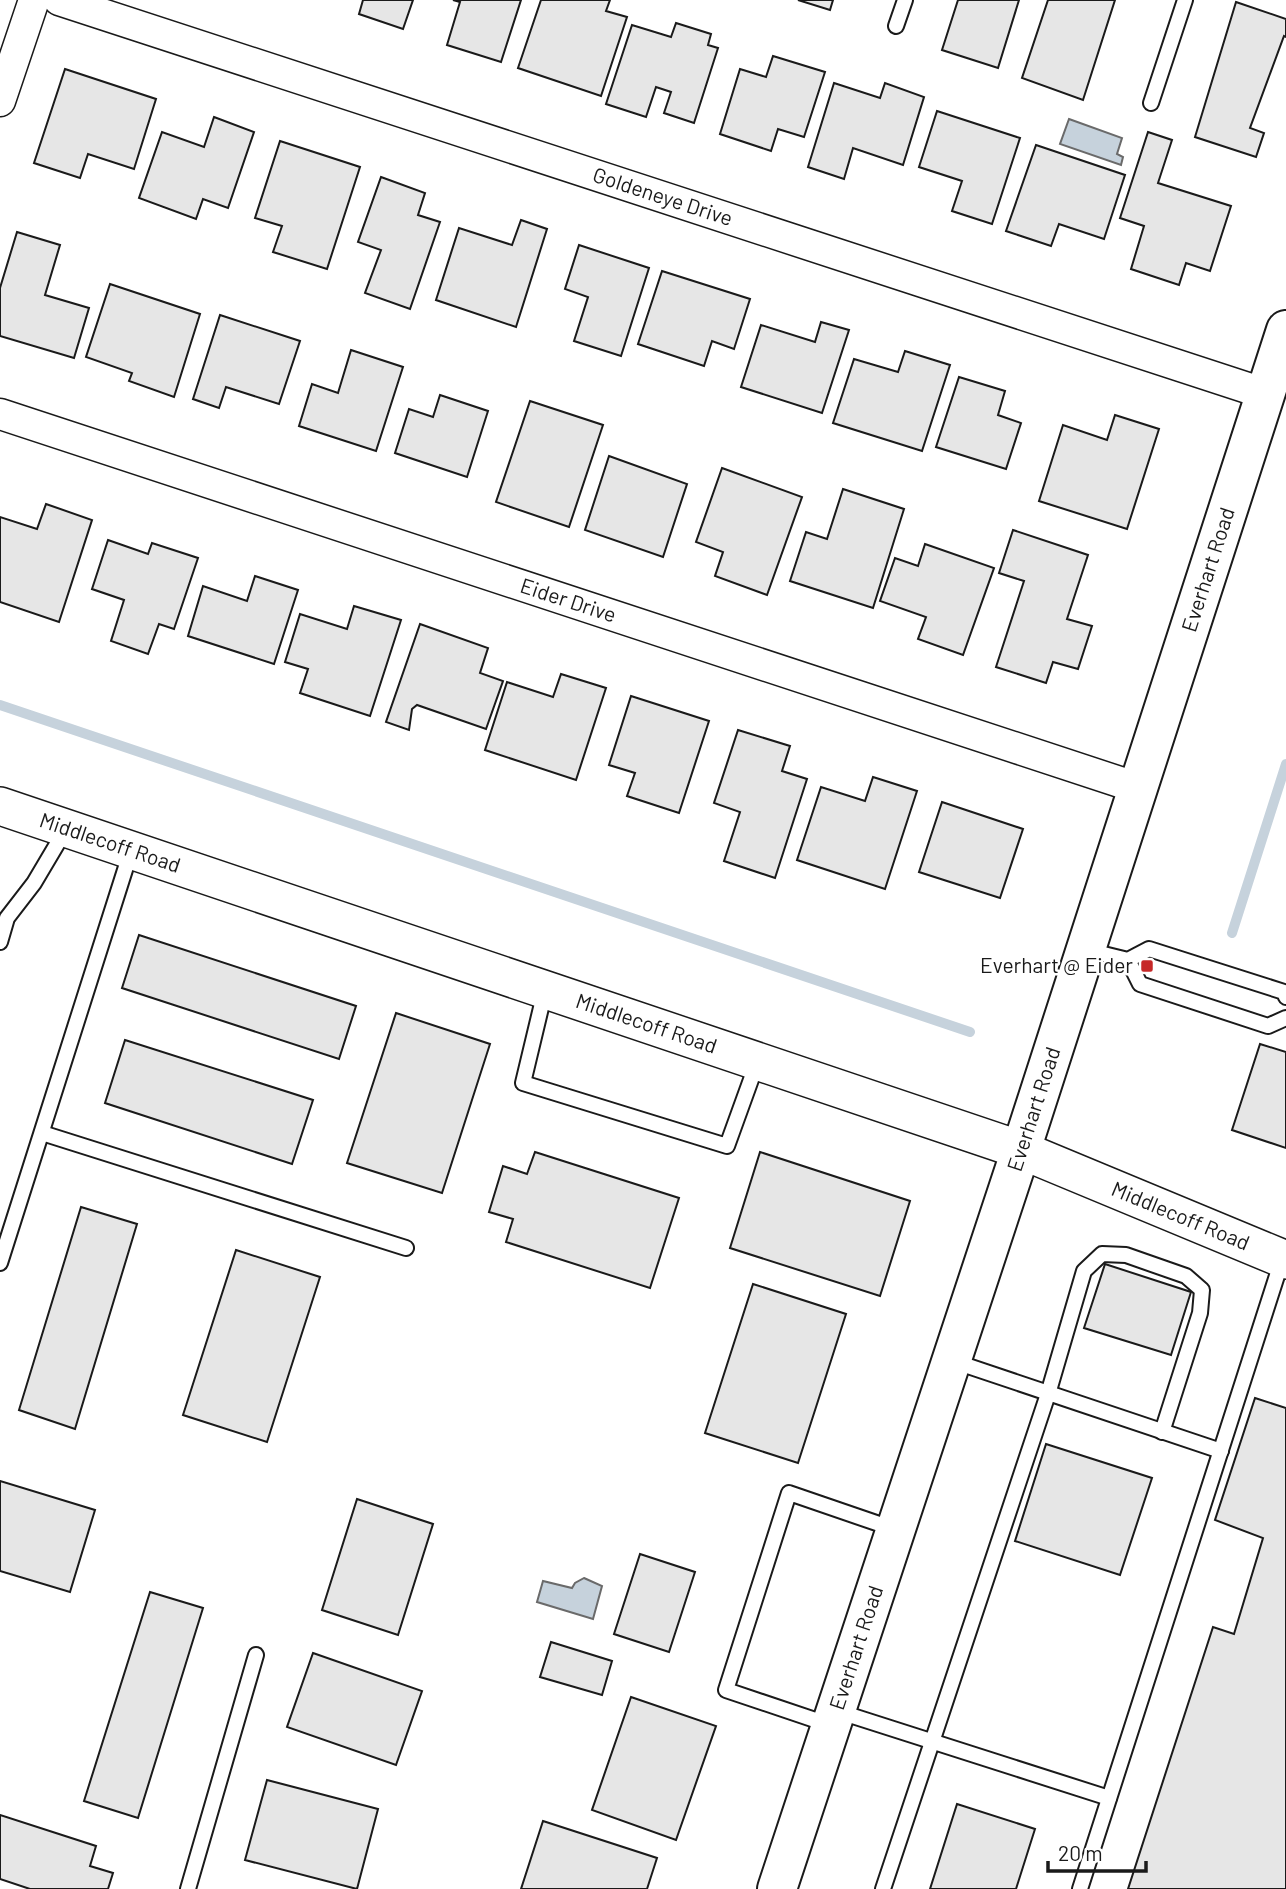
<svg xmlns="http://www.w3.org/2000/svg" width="1286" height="1889" font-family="Barlow,sans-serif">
<rect width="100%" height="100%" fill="#fff"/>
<g fill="#c6d2dc" stroke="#6a6a6a" stroke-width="2">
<polygon points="1069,119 1122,138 1117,154 1123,157 1121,165 1060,144"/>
<polygon points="584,1578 602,1586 593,1619 537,1602 543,1581 572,1588 575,1583"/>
</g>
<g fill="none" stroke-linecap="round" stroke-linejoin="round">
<g stroke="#c6d2dc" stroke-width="10">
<polyline points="0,705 970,1032"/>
<polyline points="1232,933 1286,764"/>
</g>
</g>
<g fill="#e6e6e6" stroke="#1a1a1a" stroke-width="2">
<polygon points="363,0 413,0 403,29 359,14"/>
<polygon points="453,0 521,0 501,62 447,45 460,2"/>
<polygon points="541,0 610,0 606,11 627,17 601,96 518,68"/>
<polygon points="798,0 833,0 830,10"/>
<polygon points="958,0 1019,0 998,68 942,50"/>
<polygon points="1048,0 1115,0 1083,100 1022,78"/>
<polygon points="1236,2 1286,19 1286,37 1284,36 1250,128 1264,133 1256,157 1195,137"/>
<polygon points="676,23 711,34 708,45 718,48 694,123 664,113 671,92 656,87 646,117 606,104 632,25 671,37"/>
<polygon points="773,56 825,72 804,137 778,129 771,151 720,134 740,69 766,77"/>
<polygon points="65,69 156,99 134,169 88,154 80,178 34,163"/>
<polygon points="834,83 880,98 885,83 924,97 903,165 853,148 844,179 808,167"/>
<polygon points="937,111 1020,138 992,224 952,211 962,181 919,167"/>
<polygon points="214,117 254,132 228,208 203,199 196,219 139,198 162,132 204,147"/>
<polygon points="1148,132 1172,140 1158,183 1231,206 1210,271 1186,263 1179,285 1131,269 1144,226 1120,218"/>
<polygon points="280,141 360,167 327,269 273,252 282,226 255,218"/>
<polygon points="1036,145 1125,175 1104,239 1059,224 1051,246 1006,231"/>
<polygon points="381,177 425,193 418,215 440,222 410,309 365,293 381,250 358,242"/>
<polygon points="521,220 547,229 516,327 436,300 459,228 512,245"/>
<polygon points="17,232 60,245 45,295 89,308 74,358 0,336 0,288"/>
<polygon points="579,245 649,268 621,356 574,341 588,297 565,289"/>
<polygon points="662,271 750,299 734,349 712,341 704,366 638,344"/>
<polygon points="110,284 200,314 174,397 129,381 132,373 86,357"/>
<polygon points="220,315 300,341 279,404 226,387 219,408 193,399"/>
<polygon points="821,322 849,330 822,413 741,387 761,325 815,342"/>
<polygon points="351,350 403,367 376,451 299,426 312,384 338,393"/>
<polygon points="905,351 950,365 922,451 833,423 854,359 898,372"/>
<polygon points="959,377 1005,391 998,415 1021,423 1006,469 936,447"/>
<polygon points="440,395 488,411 467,477 395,453 409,409 433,417"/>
<polygon points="530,401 603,425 569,527 496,502"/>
<polygon points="1115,415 1159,429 1127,529 1039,501 1063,425 1107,440"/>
<polygon points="609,456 687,484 663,557 585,530"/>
<polygon points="722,468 802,497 767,595 715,576 723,552 696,542"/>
<polygon points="843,489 904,509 873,608 790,581 806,532 827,539"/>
<polygon points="46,504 92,520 59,622 0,602 0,517 37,529"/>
<polygon points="1013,530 1088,555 1067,619 1092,626 1078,669 1053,662 1046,683 996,667 1024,581 999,573"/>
<polygon points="108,540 148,554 152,543 198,558 174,629 159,624 148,654 111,641 124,600 92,589"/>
<polygon points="925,544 994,568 963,655 918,639 926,617 880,601 895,558 918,566"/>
<polygon points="255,576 298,590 274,664 188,636 203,586 247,601"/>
<polygon points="354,606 401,620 370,716 300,693 308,669 285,662 300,614 347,629"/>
<polygon points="420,624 488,648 480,673 503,681 486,729 417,705 412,709 409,730 386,722"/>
<polygon points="561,674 606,688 576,780 485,750 507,682 553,697"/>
<polygon points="631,696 709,721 679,813 627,796 635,773 609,765"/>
<polygon points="738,730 790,746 782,771 807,779 775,878 724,861 740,812 714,803"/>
<polygon points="873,777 917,791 885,889 797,860 821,787 865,801"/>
<polygon points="942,802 1023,829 1000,898 919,872"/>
<polygon points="139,935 356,1006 339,1059 122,988"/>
<polygon points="396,1013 490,1044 442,1193 347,1163"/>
<polygon points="125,1040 313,1100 292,1164 105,1103"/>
<polygon points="1260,1044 1286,1052 1286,1148 1232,1130"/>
<polygon points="535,1152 679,1198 650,1288 506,1242 513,1219 489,1212 503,1166 527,1174"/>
<polygon points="760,1152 910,1201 880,1296 730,1248"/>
<polygon points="81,1207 137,1224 75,1429 19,1410"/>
<polygon points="236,1250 320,1277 267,1442 183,1415"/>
<polygon points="1105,1264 1191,1292 1171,1355 1084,1328"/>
<polygon points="753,1284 846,1314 798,1463 705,1433"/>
<polygon points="1255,1398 1286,1408 1286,1889 1128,1889 1213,1627 1234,1634 1263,1538 1215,1520"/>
<polygon points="1046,1444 1152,1478 1120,1575 1015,1541"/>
<polygon points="0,1481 95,1510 70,1592 0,1571"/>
<polygon points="357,1499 433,1524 398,1635 322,1610"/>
<polygon points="640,1554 695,1572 669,1652 614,1634"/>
<polygon points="150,1592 203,1608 138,1818 84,1801"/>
<polygon points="551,1642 612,1661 602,1695 540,1677"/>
<polygon points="313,1653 422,1691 396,1765 287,1727"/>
<polygon points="631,1697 716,1726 676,1840 592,1810"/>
<polygon points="267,1780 378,1809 357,1889 245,1860"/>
<polygon points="957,1804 1035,1829 1016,1889 930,1889"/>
<polygon points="0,1815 96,1846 90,1866 113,1873 108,1889 30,1889 0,1879"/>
<polygon points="543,1821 657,1858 647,1889 521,1889"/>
</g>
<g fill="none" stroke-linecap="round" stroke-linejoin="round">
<g stroke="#1a1a1a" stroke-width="18">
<g id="service">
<polyline points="896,26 905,0"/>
<polyline points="1151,103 1185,0"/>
<polyline points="0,942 7,918 34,883 66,829"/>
<polyline points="1087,950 1128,960 1149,949 1284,992 1286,997"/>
<polyline points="1128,960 1140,984 1268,1026 1286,1018"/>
<polyline points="545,991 523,1083 727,1146 757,1063"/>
<polyline points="42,1133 406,1248"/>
<polyline points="0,1263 131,851"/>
<polyline points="953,1361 1221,1451"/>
<polyline points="837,1711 1109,1798"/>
<polyline points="830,1725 726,1690 789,1493 894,1529"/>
<polyline points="188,1889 256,1655"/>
<polyline points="883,1889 1048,1394 1084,1271 1102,1254 1126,1255 1186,1276 1202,1290 1200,1313 1162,1432"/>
<polyline points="1080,1889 1282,1260"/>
</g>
</g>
<g stroke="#1a1a1a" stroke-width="33">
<g id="minor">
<path id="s1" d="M59,0L1266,394"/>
<polyline points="0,101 34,0"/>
<path id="s2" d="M0,414L1138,788"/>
</g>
</g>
<g stroke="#1a1a1a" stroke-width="40">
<g id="tertiary">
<path id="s3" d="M0,806L1021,1150L1286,1260"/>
</g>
</g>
<g stroke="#1a1a1a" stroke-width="42">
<g id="secondary">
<path id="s4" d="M777,1889L1021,1150L1286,330"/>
</g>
</g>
<use href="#service" stroke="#fff" stroke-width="14"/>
<use href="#minor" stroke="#fff" stroke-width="30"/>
<use href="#tertiary" stroke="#fff" stroke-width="37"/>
<use href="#secondary" stroke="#fff" stroke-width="38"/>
</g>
<rect fill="#c62828" stroke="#fff" stroke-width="2.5" x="1140" y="959" width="14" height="14" rx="3.5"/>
<g text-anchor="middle" stroke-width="5" stroke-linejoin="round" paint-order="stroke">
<g font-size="21" fill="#1a1a1a" stroke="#fff">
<text dy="7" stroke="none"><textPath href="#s1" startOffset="635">Goldeneye Drive</textPath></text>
<text dy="7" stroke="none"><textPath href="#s4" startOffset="1388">Everhart Road</textPath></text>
<text dy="7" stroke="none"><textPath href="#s2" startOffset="598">Eider Drive</textPath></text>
<text dy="7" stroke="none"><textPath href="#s3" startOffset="116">Middlecoff Road</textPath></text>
<text dy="7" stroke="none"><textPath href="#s3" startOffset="682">Middlecoff Road</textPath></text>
<text dy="7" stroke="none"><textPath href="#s4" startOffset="821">Everhart Road</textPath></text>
<text dy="7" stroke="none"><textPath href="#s3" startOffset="1250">Middlecoff Road</textPath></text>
<text dy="7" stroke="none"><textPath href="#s4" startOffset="254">Everhart Road</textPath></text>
</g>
<g font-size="21" fill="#1a1a1a" stroke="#fff" text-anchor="end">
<text x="1133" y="973">Everhart @ Eider</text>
</g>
</g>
<path d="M1048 1861v10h98v-10" fill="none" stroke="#1a1a1a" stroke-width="3.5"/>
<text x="1058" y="1861" font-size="21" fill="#1a1a1a" stroke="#ffffff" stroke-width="5" paint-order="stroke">20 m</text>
</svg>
